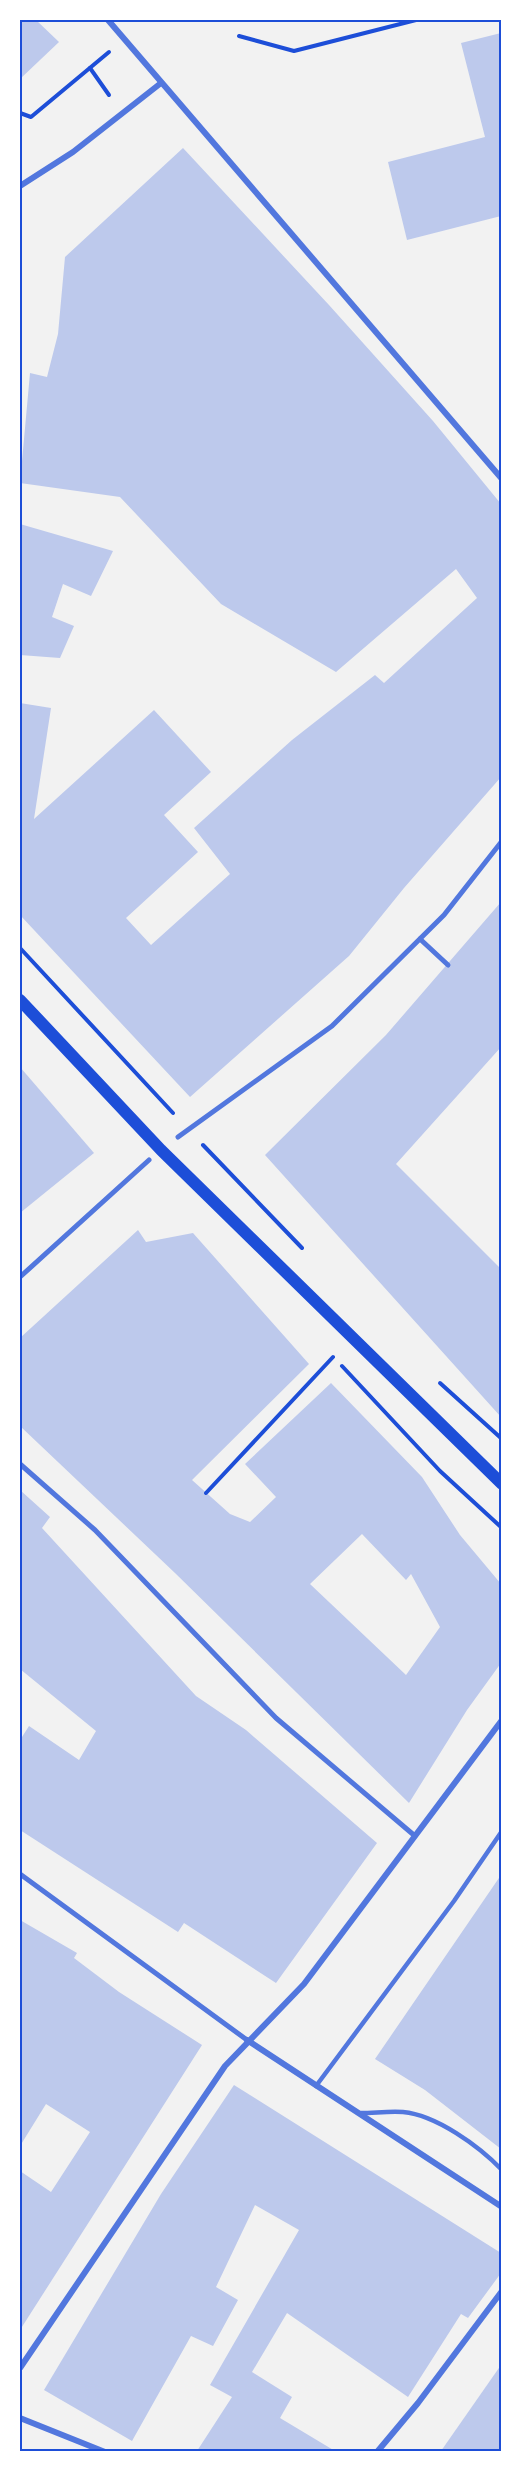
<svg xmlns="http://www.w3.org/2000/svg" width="521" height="2471" font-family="Commissioner,sans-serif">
<rect width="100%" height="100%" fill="#f2f2f2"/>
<g fill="#bdc9ec" fill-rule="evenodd">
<polygon points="20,20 36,20 59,42 20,79"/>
<polygon points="501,33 501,216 407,240 388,162 485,137 461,43"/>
<polygon points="183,148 329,305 433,421 501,504 501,777 404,888 349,956 190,1097 20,915 20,703 51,708 34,819 154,710 211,772 164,815 198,852 126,918 151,945 230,874 194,828 292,740 375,675 384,683 477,598 456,569 336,672 221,604 120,497 20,483 30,373 47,377 58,334 65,257"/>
<polygon points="20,524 113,551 91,596 63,584 52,617 74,626 60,658 20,655"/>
<polygon points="501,902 501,1047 396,1164 501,1269 501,1417 265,1155 386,1035"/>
<polygon points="20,1067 94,1153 20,1213"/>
<path d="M138,1230L146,1242L193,1233L309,1364L192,1480L230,1514L250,1522L276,1497L245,1464L331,1383L422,1477L460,1535L501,1584V1663L467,1710L409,1803L175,1573L20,1426V1338ZM362,1534L406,1580L411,1574L440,1627L406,1675L310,1584Z"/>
<polygon points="20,1490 50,1517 42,1528 196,1696 246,1730 377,1843 276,1983 184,1923 178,1932 20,1830 20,1735 22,1737 29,1726 79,1760 96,1731 20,1669"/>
<polygon points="501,1875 501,2149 425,2090 375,2059"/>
<polygon points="20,1920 77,1953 74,1958 119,1992 202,2045 20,2330 20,2171 51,2192 90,2132 46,2104 20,2146"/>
<polygon points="234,2085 501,2253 501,2273 468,2318 461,2314 408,2397 287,2313 252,2372 292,2397 280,2418 335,2451 197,2451 232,2397 210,2385 299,2230 255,2205 216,2287 238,2300 213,2346 191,2336 132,2441 44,2390 161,2194"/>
<polygon points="501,2365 501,2451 441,2451"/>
</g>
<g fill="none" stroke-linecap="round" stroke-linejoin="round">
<g stroke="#1d4ed8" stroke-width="4">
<polyline points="239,36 294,51 416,20"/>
<polyline points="90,68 109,95"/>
<polyline points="20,113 31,117 109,52"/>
<polyline points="20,948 173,1113"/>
<polyline points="203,1145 302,1248"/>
<polyline points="342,1366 440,1471 502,1528"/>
<polyline points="440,1383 502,1439"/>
<polyline points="206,1493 333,1357"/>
</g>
<g stroke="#5277de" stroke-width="4.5">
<polyline points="316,2086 454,1901 502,1831"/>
<path d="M361,2113C374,2113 389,2111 403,2112C436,2115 479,2146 502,2170"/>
</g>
<g stroke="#5277de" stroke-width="5">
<polyline points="420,939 448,965"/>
<polyline points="178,1137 332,1026 444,915 502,841"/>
<polyline points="20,1277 149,1160"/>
<polyline points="20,1464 95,1530 276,1718 415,1836"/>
<polyline points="20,1874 247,2040"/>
</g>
<g stroke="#5277de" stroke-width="6">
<polyline points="108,20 502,479"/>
<polyline points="20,186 73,152 161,83"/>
<polyline points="247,2040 502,2207"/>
<polyline points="20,2368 225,2066 304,1984 502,1720"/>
<polyline points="20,2418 105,2452"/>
<polyline points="377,2452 418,2403 502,2291"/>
</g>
<polyline stroke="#1d4ed8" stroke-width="12" points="20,1000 161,1150 502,1484"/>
</g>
<rect width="521" height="2471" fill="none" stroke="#ffffff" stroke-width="42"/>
<rect x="21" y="21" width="479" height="2429" fill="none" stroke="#1d4ed8" stroke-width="2"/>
</svg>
